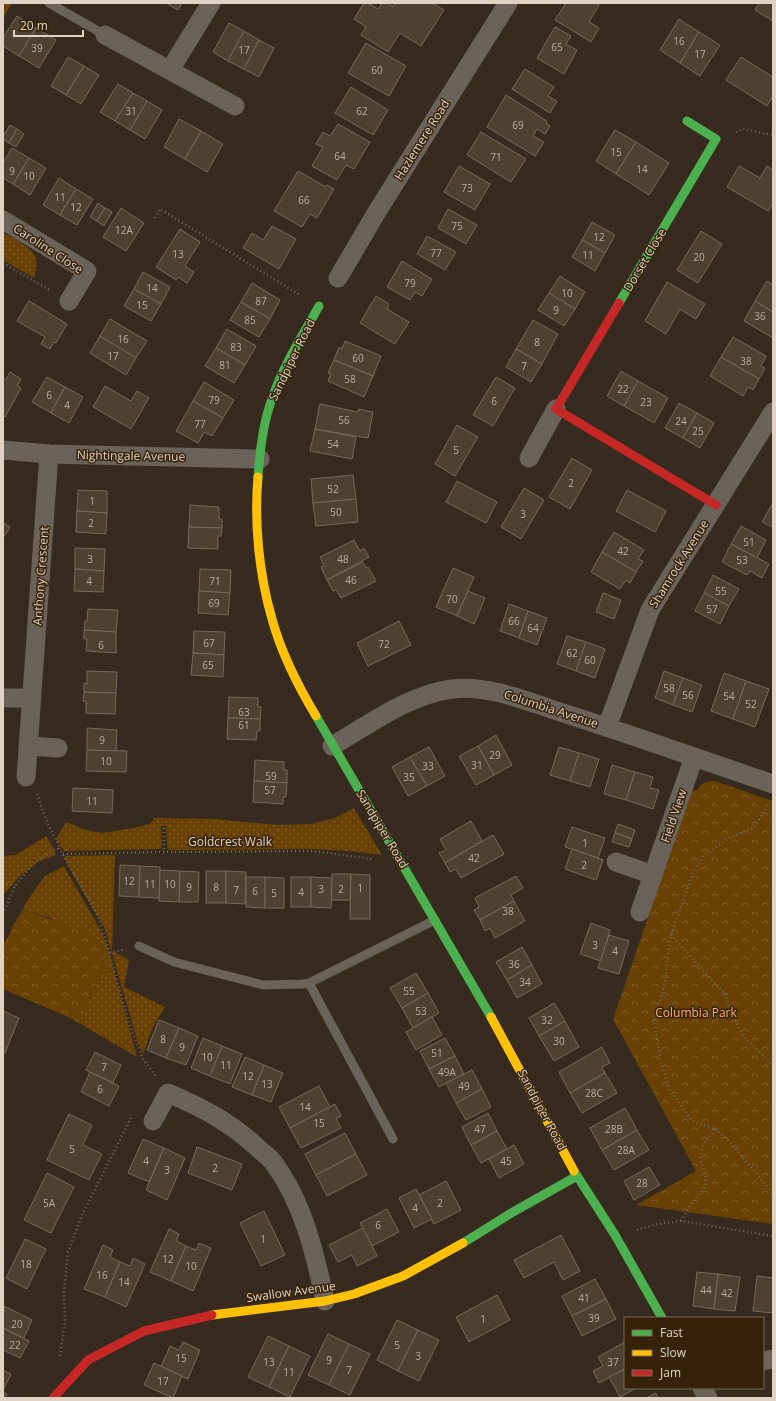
<svg xmlns="http://www.w3.org/2000/svg" width="776" height="1401" font-family="'Open Sans',sans-serif">
<defs>
<pattern id="grass-dots" width="8" height="8" patternUnits="userSpaceOnUse"><rect width="8" height="8" fill="#694104"/><path d="M2 2h.1M6 6h.1" fill="none" stroke="#7e5c27" stroke-width="1.8" stroke-linecap="round"/></pattern>
<pattern id="forest-crowns" width="20" height="18" patternUnits="userSpaceOnUse"><rect width="20" height="18" fill="#694104"/><path d="M2 6a3 3 0 1 1 6 0M12 15a3 3 0 1 1 6 0" fill="none" stroke="#7e5c27"/></pattern>
</defs>
<rect width="100%" height="100%" fill="#362b1e"/>
<g fill="url(#grass-dots)">
<path d="M3,234C10,235 14,238 20,242C36,253 40,258 34,278L3,260Z"/>
<polygon points="354,808 382,855 349,851 311,849 170,850 167,848 166,826 161,826 162,846 160,849 64,851 56,839 66,822 86,830 102,833 133,828 150,824 154,818 215,819 278,825 311,824 335,818"/>
<polygon points="46,836 54,849 55,855 38,862 20,876 3,895 3,856 16,855"/>
<polygon points="115,855 112,951 129,960 124,987 165,1007 152,1029 143,1054 137,1040 105,929 67,864 65,856"/>
<polygon points="64,866 100,929 107,945 137,1057 79,1023 96,986 107,973 51,918 23,910 26,902 44,877"/>
</g>
<g fill="url(#forest-crowns)">
<polygon points="3,3 12,3 3,18"/>
<path d="M715,781L773,801V1224L636,1205L696,1171L613,1019L692,790L697,791C701,783 706,781 715,781Z"/>
<polygon points="23,910 89,932 104,947 107,973 96,986 79,1023 68,1017 3,989 3,943 7,939 15,922"/>
</g>
<g fill="#4e4131" stroke="#746a5f">
<polygon points="166,3 182,3 178,10"/>
<polygon points="364,3 368,3 378,9 382,3 387,3 393,7 395,3 432,3 444,10 421,46 400,33 388,52 361,35 366,27 354,19"/>
<polygon points="566,3 595,3 599,5 589,22 599,28 591,42 555,20"/>
<polygon points="759,3 773,3 773,21 755,10"/>
<polygon points="17,16 36,28 19,56 3,46 3,38"/>
<polygon points="679,19 699,32 680,63 660,50"/>
<polygon points="229,23 244,31 228,61 213,52"/>
<polygon points="555,27 571,36 566,44 577,50 564,74 537,58"/>
<polygon points="36,28 56,40 39,68 19,56"/>
<polygon points="244,31 259,40 244,69 228,61"/>
<polygon points="699,32 720,45 700,76 680,63"/>
<polygon points="259,40 274,48 259,77 244,69"/>
<polygon points="366,43 406,66 389,96 348,73"/>
<polygon points="68,57 84,66 66,95 51,86"/>
<polygon points="741,57 773,77 773,96 767,106 726,80"/>
<polygon points="84,66 99,75 81,104 66,95"/>
<polygon points="525,69 554,87 548,96 557,101 550,113 512,89"/>
<polygon points="118,84 133,93 115,121 100,112"/>
<polygon points="351,87 388,110 373,135 335,113"/>
<polygon points="133,93 147,101 130,130 115,121"/>
<polygon points="506,95 547,121 546,123 550,126 545,134 537,129 533,136 544,142 535,156 487,127"/>
<polygon points="147,101 162,110 145,139 130,130"/>
<polygon points="179,119 201,131 185,159 164,147"/>
<polygon points="338,124 370,142 354,169 346,165 337,180 312,166 323,147 316,144 323,132 330,136"/>
<polygon points="10,125 17,129 9,143 3,139 3,137"/>
<polygon points="17,129 24,134 16,147 9,143"/>
<polygon points="615,130 636,142 616,174 596,161"/>
<polygon points="201,131 223,144 207,172 185,159"/>
<polygon points="481,132 526,159 511,182 467,155"/>
<polygon points="636,142 669,163 649,195 616,174"/>
<polygon points="12,148 29,158 13,184 3,178 3,163"/>
<polygon points="29,158 46,168 30,195 13,184"/>
<polygon points="459,166 490,184 475,210 444,192"/>
<polygon points="739,166 760,178 767,166 773,170 773,203 768,211 727,187"/>
<polygon points="298,171 326,187 327,185 334,189 317,218 310,214 302,227 274,211"/>
<polygon points="59,178 76,189 60,215 43,205"/>
<polygon points="76,189 93,199 77,225 60,215"/>
<polygon points="98,203 105,208 97,221 90,217"/>
<polygon points="105,208 112,212 104,226 97,221"/>
<polygon points="121,208 144,223 126,251 103,237"/>
<polygon points="448,209 477,225 466,244 438,228"/>
<polygon points="592,222 615,235 605,253 582,240"/>
<polygon points="272,226 296,239 279,269 243,248 252,233 263,240"/>
<polygon points="180,229 200,242 185,266 194,272 187,283 178,277 176,280 156,267"/>
<polygon points="701,231 722,244 698,283 677,270"/>
<polygon points="427,236 456,252 445,270 417,254"/>
<polygon points="582,240 605,253 595,271 572,257"/>
<polygon points="402,261 432,279 422,296 415,292 410,300 387,287"/>
<polygon points="143,272 170,287 161,304 134,289"/>
<polygon points="560,276 585,292 575,309 549,293"/>
<polygon points="767,281 773,285 773,312 755,301"/>
<polygon points="667,282 705,304 696,319 680,309 666,334 645,321"/>
<polygon points="252,283 280,300 270,319 241,302"/>
<polygon points="134,289 161,304 151,321 124,306"/>
<polygon points="549,293 575,309 564,326 538,310"/>
<polygon points="376,296 389,304 387,309 409,322 395,344 360,323"/>
<polygon points="29,301 67,324 56,343 54,342 50,349 41,344 45,337 17,321"/>
<polygon points="755,301 773,312 773,338 744,321"/>
<polygon points="241,302 270,319 259,337 230,320"/>
<polygon points="110,319 147,341 136,358 100,336"/>
<polygon points="533,320 558,334 542,364 516,349"/>
<polygon points="227,329 256,346 245,365 216,348"/>
<polygon points="100,336 136,358 126,375 90,353"/>
<polygon points="733,337 766,356 761,366 765,368 759,379 721,357"/>
<polygon points="345,341 381,356 373,376 334,360 339,347 342,349"/>
<polygon points="216,348 245,365 234,383 205,366"/>
<polygon points="516,349 542,364 531,382 506,367"/>
<polygon points="721,357 759,379 753,390 748,387 743,396 710,376"/>
<polygon points="334,360 373,376 364,397 328,381 331,374 328,373"/>
<polygon points="621,371 638,381 624,406 607,396"/>
<polygon points="10,372 21,379 17,386 21,388 5,417 3,416 3,378 6,380"/>
<polygon points="47,377 65,387 51,413 32,402"/>
<polygon points="496,377 515,388 493,426 473,415"/>
<polygon points="638,381 668,398 654,423 624,406"/>
<polygon points="204,382 234,400 223,418 193,401"/>
<polygon points="105,386 131,401 137,391 149,398 131,429 93,407"/>
<polygon points="65,387 83,397 69,423 51,413"/>
<polygon points="193,401 223,418 212,436 204,432 198,443 176,431"/>
<polygon points="679,403 697,413 683,438 665,428"/>
<polygon points="320,404 358,412 359,409 373,412 368,438 315,429"/>
<polygon points="697,413 714,423 700,448 683,438"/>
<polygon points="457,425 478,437 455,476 435,464"/>
<polygon points="315,429 356,437 352,459 310,451"/>
<polygon points="572,458 592,470 570,509 549,497"/>
<polygon points="353,475 356,499 313,503 311,479"/>
<polygon points="457,481 497,502 486,523 446,502"/>
<polygon points="524,488 544,500 521,539 501,527"/>
<polygon points="78,490 107,491 107,513 77,511"/>
<polygon points="627,490 666,511 655,532 616,511"/>
<polygon points="356,499 358,522 316,526 313,503"/>
<polygon points="772,504 773,505 773,527 762,522"/>
<polygon points="190,505 219,507 219,519 222,519 222,528 189,527"/>
<polygon points="77,511 107,513 106,534 76,532"/>
<polygon points="3,523 10,527 3,538"/>
<polygon points="741,526 766,540 757,558 731,544"/>
<polygon points="189,527 222,528 221,536 218,536 218,549 188,548"/>
<polygon points="614,532 644,550 638,559 643,561 636,572 602,552"/>
<polygon points="354,540 360,551 364,548 369,557 327,580 321,567 324,566 320,557"/>
<polygon points="731,544 769,564 762,578 750,571 747,575 722,562"/>
<polygon points="75,548 105,549 104,571 75,569"/>
<polygon points="602,552 636,572 630,583 626,580 620,589 591,572"/>
<polygon points="363,562 366,568 368,567 376,581 341,598 336,590 333,591 327,580"/>
<polygon points="453,568 474,577 457,616 436,607"/>
<polygon points="75,569 104,571 103,592 74,591"/>
<polygon points="200,569 231,570 230,593 199,591"/>
<polygon points="713,575 739,589 729,606 704,593"/>
<polygon points="199,591 230,593 228,615 198,613"/>
<polygon points="468,591 485,598 474,624 457,616"/>
<polygon points="603,593 621,600 614,619 596,612"/>
<polygon points="704,593 729,606 720,624 695,611"/>
<polygon points="509,604 528,611 519,638 500,631"/>
<polygon points="88,609 118,610 116,632 84,630 85,621 87,621"/>
<polygon points="528,611 547,618 537,645 519,638"/>
<polygon points="399,621 411,645 368,666 357,643"/>
<polygon points="84,630 116,632 116,653 86,651 87,639 84,639"/>
<polygon points="194,631 225,632 224,655 193,653"/>
<polygon points="567,636 586,642 576,671 557,664"/>
<polygon points="586,642 605,649 595,678 576,671"/>
<polygon points="193,653 224,655 223,677 191,675"/>
<polygon points="87,671 117,672 116,693 84,692 84,683 87,684"/>
<polygon points="664,671 683,678 673,705 655,698"/>
<polygon points="724,673 746,681 733,719 711,711"/>
<polygon points="683,678 702,685 692,712 673,705"/>
<polygon points="746,681 769,689 755,727 733,719"/>
<polygon points="84,692 116,693 115,714 86,713 86,701 83,701"/>
<polygon points="229,697 258,698 258,707 261,707 260,719 228,718"/>
<polygon points="228,718 260,719 260,731 257,731 256,740 227,739"/>
<polygon points="87,728 117,730 116,751 87,750"/>
<polygon points="496,735 512,765 494,775 478,746"/>
<polygon points="478,746 494,775 476,785 459,756"/>
<polygon points="429,747 445,776 427,786 410,757"/>
<polygon points="559,747 579,753 570,781 550,775"/>
<polygon points="87,750 127,751 126,772 86,771"/>
<polygon points="579,753 599,759 590,787 570,781"/>
<polygon points="410,757 427,786 408,796 392,767"/>
<polygon points="255,760 284,762 284,770 287,770 287,783 254,781"/>
<polygon points="612,765 635,772 626,800 604,794"/>
<polygon points="635,772 653,777 650,788 659,790 653,809 626,800"/>
<polygon points="254,781 287,783 286,797 283,797 283,804 253,802"/>
<polygon points="73,788 113,790 112,813 72,811"/>
<polygon points="471,821 482,841 445,863 439,853 446,850 440,839"/>
<polygon points="618,824 635,830 632,839 615,833"/>
<polygon points="572,827 605,838 598,858 565,847"/>
<polygon points="615,833 632,839 629,847 612,842"/>
<polygon points="493,835 504,854 461,878 456,869 450,872 445,863"/>
<polygon points="572,849 603,860 596,880 565,869"/>
<polygon points="120,865 140,866 139,897 119,896"/>
<polygon points="140,866 160,867 159,898 139,897"/>
<polygon points="160,870 180,871 179,902 159,901"/>
<polygon points="180,871 199,872 198,902 179,902"/>
<rect x="206" y="871" width="20" height="32"/>
<polygon points="226,871 246,872 245,904 226,903"/>
<polygon points="332,874 351,874 350,900 331,900"/>
<polygon points="351,874 370,875 370,919 350,919"/>
<polygon points="516,876 523,888 511,895 514,901 480,920 474,910 479,907 475,898"/>
<polygon points="246,877 265,877 265,908 246,907"/>
<polygon points="265,877 284,878 284,908 265,908"/>
<rect x="291" y="877" width="20" height="30"/>
<polygon points="311,877 332,878 331,908 311,907"/>
<polygon points="514,901 525,921 495,938 490,928 485,931 480,920"/>
<polygon points="591,923 610,930 601,961 580,954"/>
<polygon points="609,935 629,941 619,974 598,968"/>
<polygon points="522,947 532,965 507,980 496,962"/>
<polygon points="532,965 542,984 517,998 507,980"/>
<polygon points="416,973 428,993 402,1008 390,988"/>
<polygon points="428,993 439,1013 413,1028 402,1008"/>
<polygon points="554,1003 565,1021 539,1036 529,1018"/>
<polygon points="3,1011 19,1018 5,1053 3,1053"/>
<polygon points="432,1017 442,1035 416,1050 406,1032"/>
<polygon points="159,1020 179,1028 166,1058 147,1050"/>
<polygon points="565,1021 579,1047 554,1061 539,1036"/>
<polygon points="179,1028 198,1036 186,1065 166,1058"/>
<polygon points="203,1038 222,1046 210,1076 191,1068"/>
<polygon points="445,1038 455,1056 429,1069 420,1051"/>
<polygon points="222,1046 242,1054 230,1084 210,1076"/>
<polygon points="602,1047 610,1063 602,1067 605,1073 570,1093 559,1072"/>
<polygon points="95,1052 121,1065 113,1083 86,1070"/>
<polygon points="455,1056 464,1074 439,1087 429,1069"/>
<polygon points="245,1057 264,1065 252,1095 232,1087"/>
<polygon points="264,1065 283,1073 271,1102 252,1095"/>
<polygon points="472,1070 482,1089 456,1103 446,1083"/>
<polygon points="90,1072 119,1086 109,1106 81,1092"/>
<polygon points="605,1073 617,1093 582,1113 570,1093"/>
<polygon points="319,1086 330,1107 290,1128 279,1107"/>
<polygon points="482,1089 491,1107 466,1120 456,1103"/>
<polygon points="335,1104 341,1116 336,1118 341,1128 301,1148 290,1128"/>
<polygon points="625,1108 637,1130 602,1150 590,1128"/>
<polygon points="488,1113 497,1131 471,1145 462,1127"/>
<polygon points="69,1114 92,1125 83,1145 102,1154 89,1180 47,1160"/>
<polygon points="637,1130 649,1150 614,1170 602,1150"/>
<polygon points="497,1131 507,1149 481,1163 471,1145"/>
<polygon points="345,1133 356,1154 316,1175 305,1154"/>
<polygon points="143,1139 164,1148 149,1182 128,1173"/>
<polygon points="514,1145 524,1164 499,1178 489,1159"/>
<polygon points="197,1147 242,1164 232,1190 188,1173"/>
<polygon points="164,1148 185,1158 167,1200 146,1190"/>
<polygon points="356,1154 367,1175 327,1196 316,1175"/>
<polygon points="649,1167 660,1185 634,1200 624,1181"/>
<polygon points="47,1173 74,1187 51,1233 24,1220"/>
<polygon points="446,1181 461,1210 434,1224 419,1195"/>
<polygon points="416,1189 432,1219 414,1228 399,1198"/>
<polygon points="387,1209 399,1232 372,1246 360,1223"/>
<polygon points="264,1211 285,1255 261,1266 240,1223"/>
<polygon points="363,1228 377,1256 357,1266 352,1255 338,1262 329,1245"/>
<polygon points="169,1229 179,1234 176,1241 186,1246 171,1281 150,1272"/>
<polygon points="561,1235 580,1271 563,1280 554,1262 524,1278 514,1260"/>
<polygon points="25,1239 46,1249 27,1289 6,1278"/>
<polygon points="199,1243 211,1248 193,1291 171,1281 186,1246 196,1250"/>
<polygon points="103,1245 113,1250 110,1257 120,1262 105,1297 84,1289"/>
<polygon points="133,1258 145,1264 126,1307 105,1297 120,1262 130,1266"/>
<polygon points="697,1272 718,1274 714,1309 693,1306"/>
<polygon points="718,1274 740,1277 735,1311 714,1309"/>
<polygon points="757,1276 773,1278 773,1313 753,1311"/>
<polygon points="595,1279 606,1299 572,1316 562,1296"/>
<polygon points="497,1295 510,1320 469,1342 456,1317"/>
<polygon points="606,1299 616,1319 582,1336 572,1316"/>
<polygon points="4,1306 32,1320 24,1338 3,1328"/>
<polygon points="397,1320 418,1330 398,1371 377,1360"/>
<polygon points="3,1328 29,1341 20,1358 3,1350"/>
<polygon points="418,1330 439,1340 419,1381 398,1371"/>
<polygon points="328,1334 349,1344 329,1385 308,1375"/>
<polygon points="268,1336 289,1346 269,1387 248,1377"/>
<polygon points="183,1342 200,1350 188,1379 161,1367 170,1346 179,1350"/>
<polygon points="625,1342 625,1369 599,1383 593,1371 603,1366 598,1357"/>
<polygon points="349,1344 370,1354 350,1395 329,1385"/>
<polygon points="289,1346 310,1356 290,1397 269,1387"/>
<polygon points="154,1363 182,1376 173,1398 144,1385"/>
<polygon points="625,1369 625,1388 636,1388 620,1397 609,1377"/>
<polygon points="3,1370 11,1374 3,1390"/>
<polygon points="3,1392 7,1394 5,1398 3,1398"/>
<polygon points="656,1393 658,1398 646,1398"/>
</g>
<g fill="none" stroke-linecap="round" stroke-linejoin="round">
<g stroke="#6f665e" stroke-width="2.5" stroke-dasharray="1 3" stroke-linecap="butt">
<polyline points="736,132 743,129 773,135"/>
<polyline points="155,218 160,209 300,295"/>
<polyline points="3,263 51,291"/>
<polyline points="37,794 47,822 60,848"/>
<polyline points="767,805 765,810 754,827 727,839 704,856 694,870 671,935 668,953 665,983 654,1020 661,1063 670,1090 692,1121 715,1129 728,1140 773,1193"/>
<polyline points="164,828 164,852"/>
<polyline points="59,848 96,912 105,937 130,1026 143,1059 156,1076"/>
<polyline points="63,854 164,852 312,851 373,859"/>
<polyline points="3,882 15,886"/>
<polyline points="3,914 15,886 36,860 59,848"/>
<polyline points="671,935 725,994 733,1017 745,1038 763,1055 773,1066"/>
<polyline points="110,953 123,950"/>
<polyline points="681,1221 692,1203 706,1186 705,1173 700,1158 703,1145 715,1129"/>
<polyline points="637,1230 658,1224 681,1221 773,1236"/>
<polyline points="60,1356 65,1322 64,1292 68,1252 82,1215 131,1118"/>
</g>
<g stroke="#6b6259" stroke-width="9">
<polyline points="49,3 105,35"/>
<polyline points="139,946 174,962 263,985 303,984 309,983 435,920"/>
<polyline points="309,983 393,1139"/>
</g>
<g stroke="#6b6259" stroke-width="19">
<polyline points="105,35 235,106"/>
<polyline points="170,70 211,3"/>
<polyline points="3,220 87,271 69,301"/>
<polyline points="338,278 378,210 508,3"/>
<polyline points="3,450 49,454 260,459"/>
<polyline points="529,458 556,409"/>
<polyline points="3,698 32,698"/>
<polyline points="607,727 650,610 773,412"/>
<polyline points="29,746 58,748"/>
<path d="M332,746C370,724 408,695 452,689C488,684 532,703 566,714C636,736 704,761 773,784"/>
<polyline points="26,777 49,454"/>
<polyline points="616,862 653,875"/>
<polyline points="640,912 694,757"/>
<path d="M153,1121L168,1093C203,1108 232,1123 260,1150C265,1154 270,1158 273,1162C303,1202 315,1253 325,1301"/>
<polyline points="763,1361 773,1359"/>
<polyline points="702,1388 708,1398"/>
</g>
<g stroke="#4caf50" stroke-width="9">
<polyline points="619,303 716,139 687,121"/>
<path d="M258,477C260,450 263,422 273,396C284,364 303,335 319,306"/>
<polyline points="316,716 491,1017"/>
<polyline points="574,1171 615,1235 662,1318"/>
<polyline points="463,1243 513,1212 577,1176"/>
</g>
<g stroke="#ffc107" stroke-width="9">
<path d="M258,477C254,523 259,574 272,619C281,652 298,686 316,716"/>
<polyline points="491,1017 574,1171"/>
<polyline points="212,1315 325,1301 354,1294 403,1276 463,1243"/>
</g>
<g stroke="#c62828" stroke-width="9">
<polyline points="619,303 556,409 716,505"/>
<polyline points="53,1398 88,1360 144,1331 212,1315"/>
</g>
</g>
<g text-anchor="middle" stroke-width="3" stroke-linejoin="round" paint-order="stroke">
<g font-size="10" fill="#bcae9f">
<text x="679" y="45">16</text>
<text x="557" y="51">65</text>
<text x="37" y="52">39</text>
<text x="244" y="54">17</text>
<text x="700" y="58">17</text>
<text x="377" y="74">60</text>
<text x="131" y="115">31</text>
<text x="362" y="115">62</text>
<text x="518" y="129">69</text>
<text x="616" y="156">15</text>
<text x="340" y="160">64</text>
<text x="496" y="161">71</text>
<text x="642" y="173">14</text>
<text x="12" y="175">9</text>
<text x="29" y="180">10</text>
<text x="467" y="192">73</text>
<text x="60" y="201">11</text>
<text x="304" y="204">66</text>
<text x="76" y="211">12</text>
<text x="457" y="230">75</text>
<text x="124" y="234">12A</text>
<text x="599" y="241">12</text>
<text x="436" y="257">77</text>
<text x="178" y="258">13</text>
<text x="588" y="259">11</text>
<text x="699" y="261">20</text>
<text x="410" y="287">79</text>
<text x="152" y="292">14</text>
<text x="567" y="297">10</text>
<text x="261" y="305">87</text>
<text x="142" y="309">15</text>
<text x="556" y="314">9</text>
<text x="760" y="320">36</text>
<text x="250" y="324">85</text>
<text x="123" y="343">16</text>
<text x="537" y="346">8</text>
<text x="236" y="351">83</text>
<text x="113" y="360">17</text>
<text x="358" y="362">60</text>
<text x="746" y="365">38</text>
<text x="225" y="369">81</text>
<text x="524" y="370">7</text>
<text x="350" y="383">58</text>
<text x="623" y="393">22</text>
<text x="49" y="399">6</text>
<text x="214" y="404">79</text>
<text x="494" y="405">6</text>
<text x="646" y="406">23</text>
<text x="67" y="409">4</text>
<text x="344" y="424">56</text>
<text x="681" y="425">24</text>
<text x="200" y="428">77</text>
<text x="698" y="435">25</text>
<text x="333" y="448">54</text>
<text x="456" y="454">5</text>
<text x="571" y="487">2</text>
<text x="333" y="493">52</text>
<text x="92" y="505">1</text>
<text x="336" y="516">50</text>
<text x="523" y="518">3</text>
<text x="91" y="527">2</text>
<text x="749" y="546">51</text>
<text x="623" y="555">42</text>
<text x="90" y="563">3</text>
<text x="343" y="563">48</text>
<text x="742" y="564">53</text>
<text x="351" y="584">46</text>
<text x="89" y="585">4</text>
<text x="215" y="585">71</text>
<text x="721" y="595">55</text>
<text x="452" y="603">70</text>
<text x="214" y="607">69</text>
<text x="712" y="613">57</text>
<text x="514" y="625">66</text>
<text x="533" y="632">64</text>
<text x="209" y="647">67</text>
<text x="384" y="648">72</text>
<text x="101" y="649">6</text>
<text x="572" y="657">62</text>
<text x="590" y="664">60</text>
<text x="208" y="669">65</text>
<text x="669" y="692">58</text>
<text x="688" y="699">56</text>
<text x="729" y="700">54</text>
<text x="751" y="708">52</text>
<text x="244" y="716">63</text>
<text x="244" y="729">61</text>
<text x="102" y="744">9</text>
<text x="495" y="759">29</text>
<text x="106" y="765">10</text>
<text x="477" y="769">31</text>
<text x="428" y="770">33</text>
<text x="271" y="780">59</text>
<text x="409" y="781">35</text>
<text x="270" y="794">57</text>
<text x="92" y="805">11</text>
<text x="585" y="847">1</text>
<text x="474" y="862">42</text>
<text x="584" y="869">2</text>
<text x="129" y="885">12</text>
<text x="150" y="888">11</text>
<text x="170" y="888">10</text>
<text x="189" y="891">9</text>
<text x="216" y="891">8</text>
<text x="360" y="892">1</text>
<text x="321" y="893">3</text>
<text x="341" y="893">2</text>
<text x="236" y="894">7</text>
<text x="255" y="895">6</text>
<text x="301" y="896">4</text>
<text x="274" y="897">5</text>
<text x="508" y="915">38</text>
<text x="595" y="949">3</text>
<text x="615" y="955">4</text>
<text x="514" y="968">36</text>
<text x="525" y="986">34</text>
<text x="409" y="995">55</text>
<text x="421" y="1015">53</text>
<text x="547" y="1024">32</text>
<text x="163" y="1043">8</text>
<text x="559" y="1045">30</text>
<text x="182" y="1051">9</text>
<text x="437" y="1057">51</text>
<text x="207" y="1061">10</text>
<text x="226" y="1069">11</text>
<text x="104" y="1071">7</text>
<text x="447" y="1076">49A</text>
<text x="248" y="1080">12</text>
<text x="267" y="1088">13</text>
<text x="464" y="1090">49</text>
<text x="100" y="1093">6</text>
<text x="594" y="1097">28C</text>
<text x="305" y="1111">14</text>
<text x="319" y="1127">15</text>
<text x="480" y="1133">47</text>
<text x="614" y="1133">28B</text>
<text x="72" y="1153">5</text>
<text x="626" y="1154">28A</text>
<text x="146" y="1165">4</text>
<text x="506" y="1165">45</text>
<text x="215" y="1172">2</text>
<text x="167" y="1174">3</text>
<text x="642" y="1187">28</text>
<text x="49" y="1207">5A</text>
<text x="440" y="1207">2</text>
<text x="415" y="1212">4</text>
<text x="378" y="1229">6</text>
<text x="263" y="1243">1</text>
<text x="168" y="1263">12</text>
<text x="26" y="1268">18</text>
<text x="191" y="1270">10</text>
<text x="102" y="1279">16</text>
<text x="124" y="1286">14</text>
<text x="706" y="1294">44</text>
<text x="727" y="1297">42</text>
<text x="584" y="1302">41</text>
<text x="594" y="1322">39</text>
<text x="483" y="1323">1</text>
<text x="17" y="1328">20</text>
<text x="15" y="1349">22</text>
<text x="397" y="1349">5</text>
<text x="418" y="1360">3</text>
<text x="181" y="1362">15</text>
<text x="329" y="1364">9</text>
<text x="269" y="1366">13</text>
<text x="613" y="1366">37</text>
<text x="349" y="1374">7</text>
<text x="289" y="1376">11</text>
<text x="163" y="1385">17</text>
</g>
<g font-size="12" fill="#e0d3c4" stroke="#362209">
<text transform="translate(422 140) rotate(-58)" y="4">Hazlemere Road</text>
<text transform="translate(48 249) rotate(33)" y="4">Caroline Close</text>
<text transform="translate(645 260) rotate(-59)" y="4">Dorset Close</text>
<text transform="translate(292 360) rotate(-64)" y="4">Sandpiper Road</text>
<text transform="translate(131 456) rotate(1)" y="4">Nightingale Avenue</text>
<text transform="translate(679 564) rotate(-58)" y="4">Shamrock Avenue</text>
<text transform="translate(41 576) rotate(-86)" y="4">Anthony Crescent</text>
<text transform="translate(551 709) rotate(18)" y="4">Columbia Avenue</text>
<text transform="translate(674 816) rotate(-71)" y="4">Field View</text>
<text transform="translate(382 829) rotate(59)" y="4">Sandpiper Road</text>
<text x="230" y="846">Goldcrest Walk</text>
<text transform="translate(542 1110) rotate(62)" y="4">Sandpiper Road</text>
<text transform="translate(291 1292) rotate(-8)" y="4">Swallow Avenue</text>
</g>
<g font-size="12" fill="#ffb458" stroke="#362209">
<text x="696" y="1017">Columbia Park</text>
</g>
</g>
<rect width="776" height="1401" fill="none" stroke="#e0d3c4" stroke-width="8"/>
<rect x="624" y="1317" width="140" height="72" fill="#362209" stroke="#7a6954"/>
<rect x="632" y="1330" width="20" height="6" fill="#4caf50" stroke="#7a6954"/>
<text x="660" y="1337" font-size="12" fill="#e0d3c4">Fast</text>
<rect x="632" y="1350" width="20" height="6" fill="#ffc107" stroke="#7a6954"/>
<text x="660" y="1357" font-size="12" fill="#e0d3c4">Slow</text>
<rect x="632" y="1370" width="20" height="6" fill="#c62828" stroke="#7a6954"/>
<text x="660" y="1377" font-size="12" fill="#e0d3c4">Jam</text>
<path d="M14 30v6h69v-6" fill="none" stroke="#e0d3c4" stroke-width="2"/>
<text x="20" y="30" font-size="12" fill="#e0d3c4" stroke="#362209" stroke-width="3" paint-order="stroke">20 m</text>
</svg>
